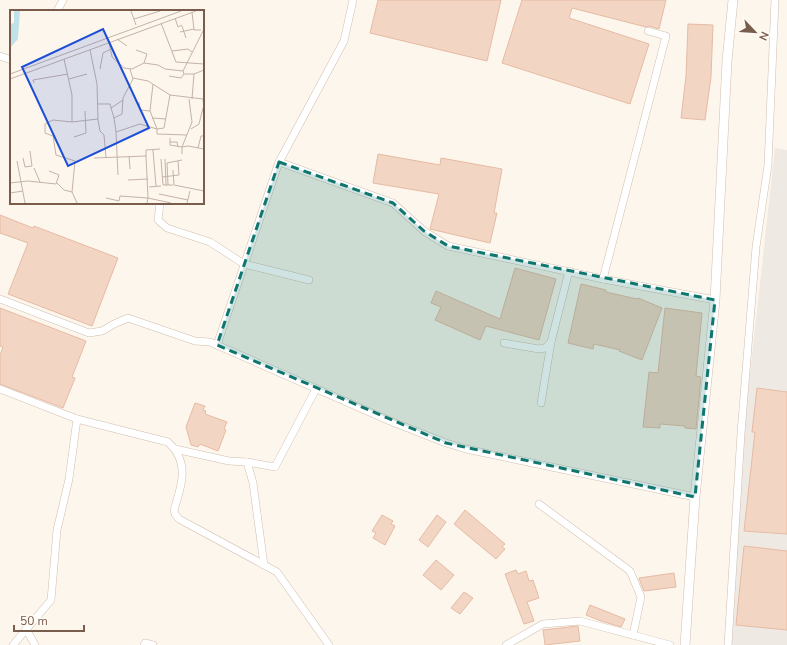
<svg xmlns="http://www.w3.org/2000/svg" width="787" height="645" font-family="'Nunito Sans',sans-serif">
<rect width="100%" height="100%" fill="#fdf6ec"/>
<polygon fill="#efe9e4" points="775,148 787,150 787,645 726,645 743,436"/>
<g fill="#f3d5c3" stroke="#e6bba3">
<polygon points="378,0 501,0 487,61 370,33"/>
<polygon points="522,0 666,0 659,29 649,26 646,27 572,8 569,18 649,44 630,104 502,63"/>
<polygon points="688,24 713,25 711,77 705,120 681,118 686,76"/>
<polygon points="378,154 440,165 441,158 502,169 494,213 497,213 490,243 430,229 439,194 373,183"/>
<polygon points="0,215 33,228 34,226 118,258 92,326 8,294 28,243 0,233"/>
<polygon points="515,268 556,279 539,340 486,326 480,340 435,320 441,307 431,303 436,291 500,319"/>
<polygon points="581,284 606,290 606,292 637,299 638,298 662,308 642,360 619,351 620,350 594,344 593,349 568,343"/>
<polygon points="0,308 86,341 72,377 75,378 63,408 0,384 0,355 3,347 0,346"/>
<polygon points="665,308 702,313 696,376 701,377 696,429 685,428 685,426 660,424 660,428 643,427 649,372 658,373"/>
<polygon points="757,388 787,392 787,534 744,531 755,432 752,432"/>
<polygon points="195,403 205,406 203,410 206,411 205,414 227,422 224,429 226,430 218,451 200,444 198,447 191,445 186,427"/>
<polygon points="465,510 505,544 502,547 505,549 496,559 454,524"/>
<polygon points="382,515 393,521 391,524 395,526 385,545 373,538 376,533 372,531"/>
<polygon points="437,515 446,522 428,547 419,540"/>
<polygon points="744,546 787,551 787,630 736,625"/>
<polygon points="436,560 454,575 441,590 423,575"/>
<polygon points="516,570 518,574 526,571 529,581 533,580 539,598 527,602 534,621 524,624 505,574"/>
<polygon points="674,573 676,587 644,591 640,581 639,578"/>
<polygon points="464,592 473,598 460,614 451,608"/>
<polygon points="590,605 625,619 621,627 601,621 586,615"/>
<polygon points="578,626 580,641 545,645 543,630"/>
</g>
<g fill="none" stroke-linecap="round" stroke-linejoin="round">
<g stroke="#d1beb0" stroke-width="8">
<g id="minor">
<polyline points="57,11 63,0"/>
<polyline points="0,56 11,60"/>
<polyline points="279,162 344,41 353,0"/>
<polyline points="160,203 158,220 167,228 210,242 244,264 309,280"/>
<polyline points="603,279 666,36 648,31"/>
<polyline points="0,299 89,333 102,331 114,324 128,318 195,341 210,342 390,421 446,443 466,449 695,497"/>
<polyline points="504,343 539,349 545,348 551,342"/>
<polyline points="217,345 279,162 393,203 424,231 448,246 603,279 715,300"/>
<polyline points="0,389 77,419 69,479 57,530 51,600 13,645"/>
<polyline points="541,403 551,342 569,271"/>
<path d="M77,419L168,442C190,462 182,485 174,510L175,514L179,519L277,572L329,645"/>
<polyline points="175,449 229,461 247,462 253,483 264,565"/>
<polyline points="247,462 275,467 316,389"/>
<polyline points="539,504 630,571 641,597 633,635"/>
<polyline points="26,629 35,645"/>
<polyline points="144,645 145,643 153,645"/>
<polyline points="506,645 543,624 580,621 670,645"/>
<polyline points="728,645 741,433 756,247 768,165 775,0"/>
</g>
</g>
<g stroke="#d1beb0" stroke-width="10">
<polyline id="tertiary" points="685,645 695,497 715,300 727,61 733,0"/>
</g>
<use href="#minor" stroke="#fff" stroke-width="7"/>
<use href="#tertiary" stroke="#fff" stroke-width="9"/>
</g>
<path fill="#0f766e" fill-opacity="0.2" stroke="#0f766e" stroke-width="3" stroke-dasharray="8 5" stroke-linejoin="round" d="M279,162L393,203L424,231L448,246L715,300L695,497L446,443L217,345Z"/>
<g transform="translate(10 10)">
<rect width="194" height="194" fill="#fdf6ec"/>
<path d="M4,1H10L8,29L0,38V14L4,13Z" fill="#bfe3e8"/>
<path fill="none" stroke="#c5b3a7" stroke-width="1" d="M121,1L126,15M182,2L184,20H191M165,8L168,17L172,15M124,9L150,1M151,13L166,52L194,54M172,16L176,28M170,22L184,19M107,29L117,36M99,32L102,47L114,58L122,59L134,53L137,44L126,40M80,40L87,74L88,110L90,121L94,125L96,147M162,41L178,39L182,42M54,49L62,85V112L88,109M134,53L148,55L155,59L173,61L174,64M90,59L93,43L101,39M173,61L194,19M0,64L171,1M159,66L171,68L174,64H184L194,60M123,68L138,71L160,85L193,89L194,98M0,69L186,1M59,69L77,64M24,73L23,70L58,64M143,74L140,101L147,119M160,85L154,118L147,119V124L177,125M179,89L182,112L172,137L178,136L194,139M182,89L184,64M129,92L130,100L140,101M88,94H100L101,98M104,108L101,98L113,90M142,108L156,109M62,112L43,110L35,114V123L43,126L46,145L65,151L62,182M181,119L189,114L193,98M106,122L104,108L112,104L113,88L123,69L120,59M64,127L76,123L75,101M160,128V135L172,137V144M160,132H167L168,137M188,138L191,126H194M143,140L146,176M119,146L120,159M136,146V140L150,139M13,148L15,157L22,156L20,141M84,148L136,146L138,188L161,193M151,149L153,175H163M155,149L156,175M7,151L15,193M24,158L30,172M163,160L164,175L194,181M108,165L106,122L130,114L147,119M152,167L169,165L168,151M118,170L138,169M0,173L18,171L46,174L49,165L39,161M47,173L54,180L62,182L67,193M158,175L157,153L172,150M139,177L151,176M0,183L13,181M149,184L178,190M96,188L109,191L110,186L138,188L137,193M177,193L180,181"/>
<path fill="#1d4ed8" fill-opacity="0.15" stroke="#1d4ed8" stroke-width="2" d="M93,19L139,118L58,156L12,57Z"/>
<rect width="194" height="194" fill="none" stroke="#7a5c4d" stroke-width="2"/>
</g>
<g transform="translate(755 32) rotate(115)" stroke="#fffaf3" stroke-width="3" paint-order="stroke">
<path d="M0-3L7 15L0 10L-7 15Z" fill="#7a5c4d"/>
<text y="-6" font-size="11" font-weight="bold" text-anchor="middle" fill="#7a5c4d">N</text>
</g>
<path d="M14 625v6h70v-6" fill="none" stroke="#7a5c4d" stroke-width="2"/>
<text x="20" y="625" font-size="12" fill="#7a5c4d" stroke="#fffaf3" stroke-width="3" paint-order="stroke">50 m</text>
</svg>
